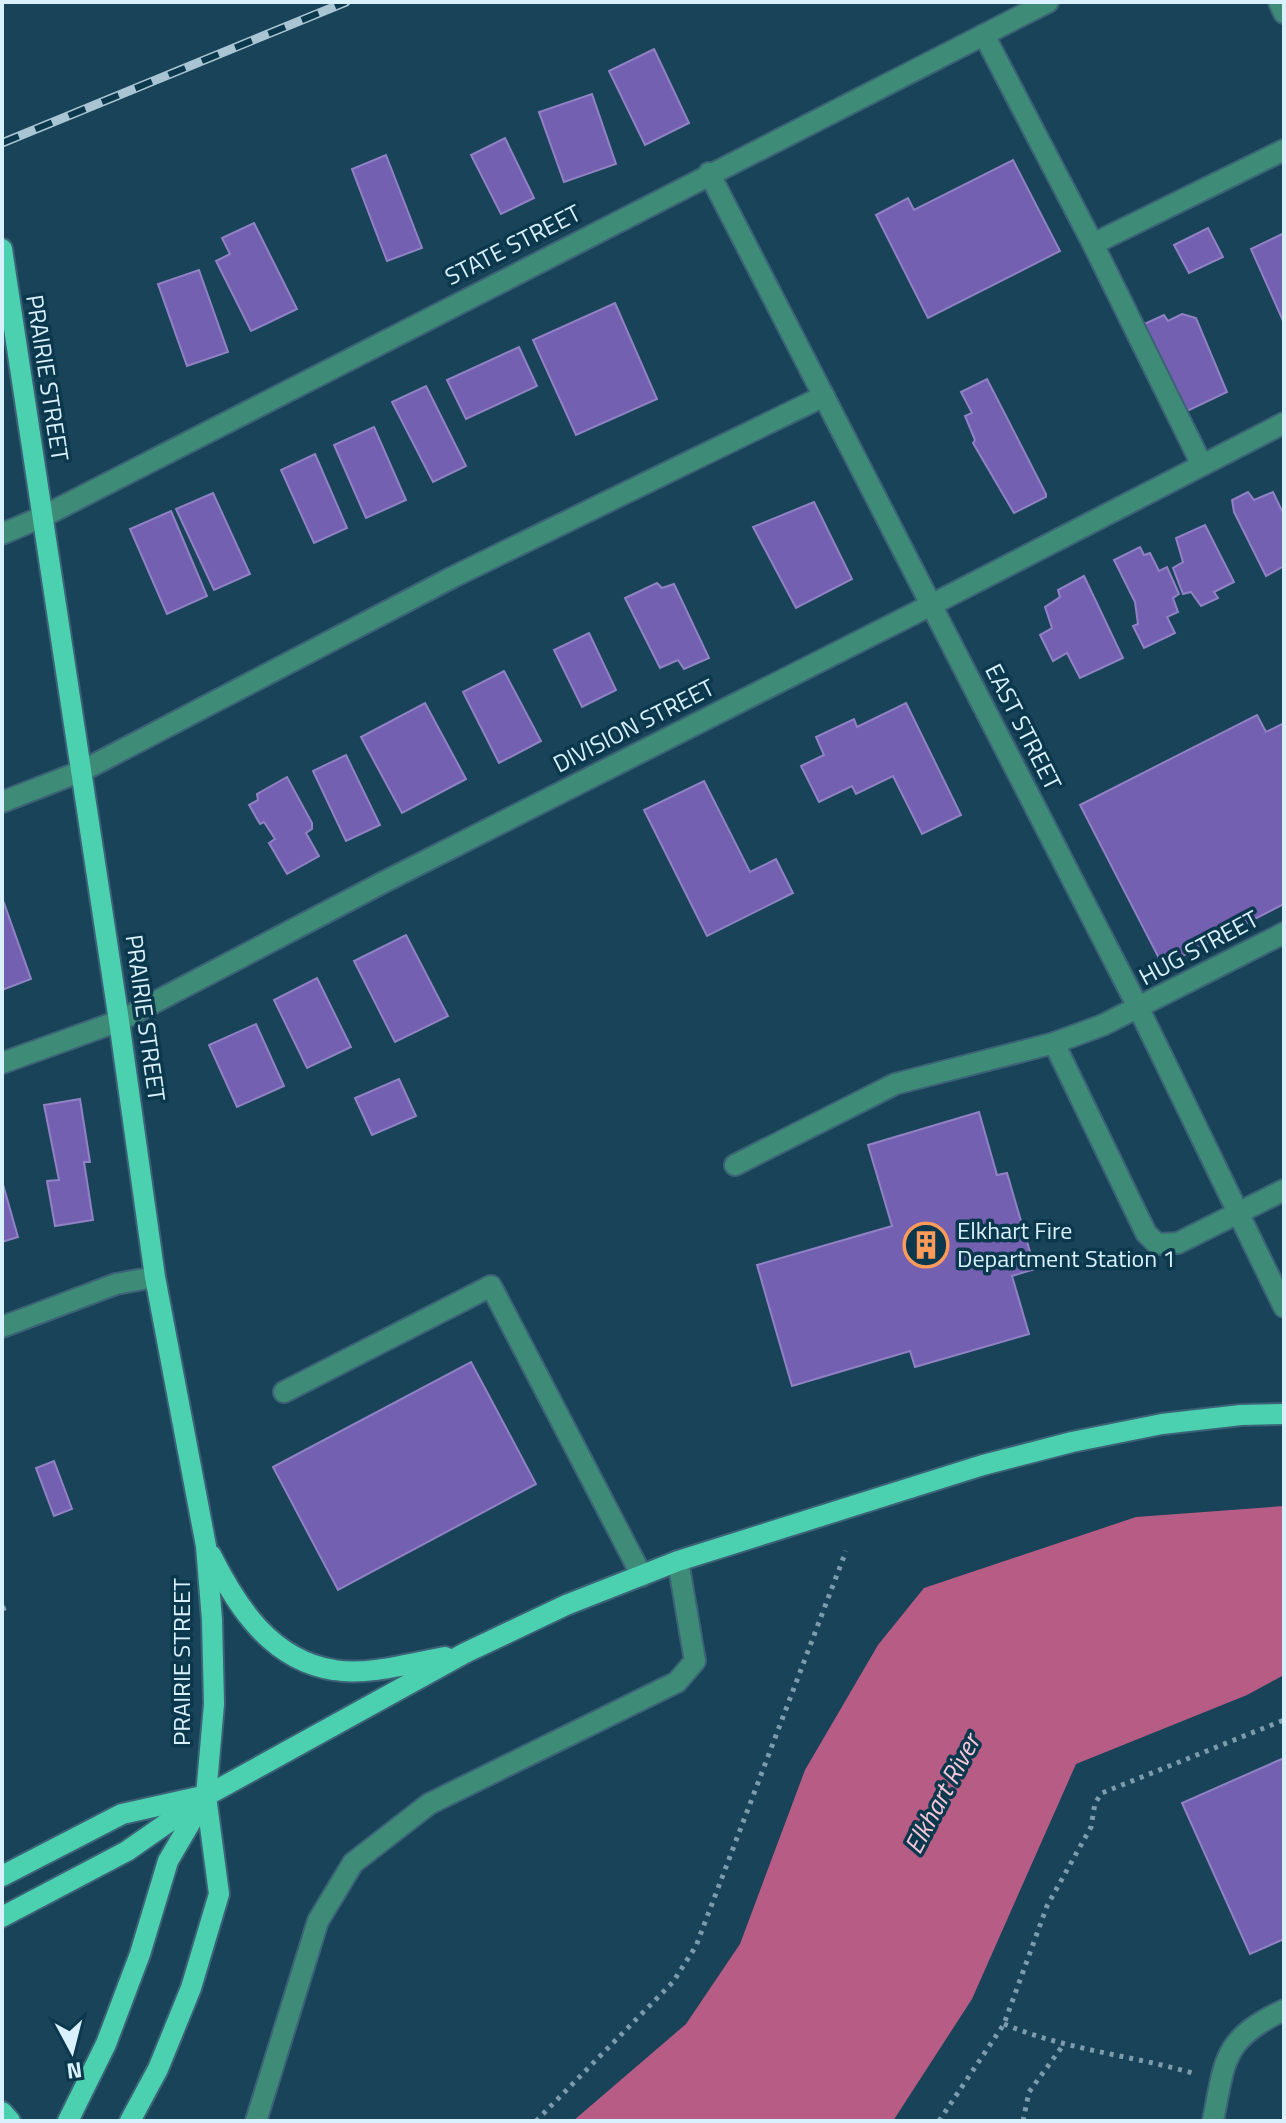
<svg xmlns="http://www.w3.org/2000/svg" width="1286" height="2123" font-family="'Titillium Web',sans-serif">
<rect width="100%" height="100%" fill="#184358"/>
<polygon fill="#b75d85" points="1284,1506 1284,1675 1247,1695 1076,1764 972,1999 893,2121 573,2121 686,2024 740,1944 805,1770 878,1645 924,1588 1136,1517"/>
<g fill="#7460b1" stroke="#9082c4" stroke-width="2">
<polygon points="654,49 689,123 645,145 609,71"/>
<polygon points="592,94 616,164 564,182 539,112"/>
<polygon points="505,138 534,198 501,214 471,155"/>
<polygon points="386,155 422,248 387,261 352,169"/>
<polygon points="1013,160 1060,251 928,318 876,215 908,198 914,210"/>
<polygon points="254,223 297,309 251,331 216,261 230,254 222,238"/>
<polygon points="1208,228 1223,257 1189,273 1174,245"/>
<polygon points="1284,233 1284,323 1251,249"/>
<polygon points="199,270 228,352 187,366 158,284"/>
<polygon points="615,303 657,399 576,435 533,340"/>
<polygon points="1182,314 1196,318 1227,392 1183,413 1142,325 1164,315 1168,321"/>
<polygon points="519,347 537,386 466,419 447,380"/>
<polygon points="987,379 1046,494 1046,497 1014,513 973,443 975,440 965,416 972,413 961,392"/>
<polygon points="426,386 466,466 433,482 392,402"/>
<polygon points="374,427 406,500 366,518 334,445"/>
<polygon points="315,454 347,528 314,543 281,470"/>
<polygon points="1248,492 1254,500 1273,492 1284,515 1284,566 1266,576 1234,512 1232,500"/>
<polygon points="213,493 250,574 214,590 176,509"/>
<polygon points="814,502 852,579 796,608 753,527"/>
<polygon points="171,511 207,596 167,614 130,529"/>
<polygon points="1205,525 1234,582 1214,592 1218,598 1201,606 1191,592 1183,594 1173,568 1183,562 1176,538"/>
<polygon points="1140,547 1144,555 1150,553 1159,571 1167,567 1179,594 1173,598 1178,612 1167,617 1175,633 1144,648 1133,626 1138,624 1135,602 1114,560"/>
<polygon points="1084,576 1123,658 1080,678 1067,653 1053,661 1040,635 1052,628 1045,607 1060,597 1058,590"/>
<polygon points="657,583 662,588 674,584 709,658 684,669 678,660 660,668 625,598"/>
<polygon points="589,633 616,690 582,707 554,650"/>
<polygon points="504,671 541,741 499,763 463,692"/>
<polygon points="425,703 466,779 402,813 361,737"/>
<polygon points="906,703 961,815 922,834 893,776 856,794 852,786 819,802 801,766 824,755 816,737 854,719 857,727"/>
<polygon points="1257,715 1266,732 1284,723 1284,904 1163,966 1080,805"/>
<polygon points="346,755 380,825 346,841 313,771"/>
<polygon points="287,777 312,823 312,829 306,833 319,856 287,874 269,843 275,839 264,822 260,824 249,805 258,800 257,794"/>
<polygon points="704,781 750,872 776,859 793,893 707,936 644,810"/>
<polygon points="4,903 31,979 2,990 2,904"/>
<polygon points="406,935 448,1016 395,1042 354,961"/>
<polygon points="317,978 351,1047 307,1068 274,1000"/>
<polygon points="256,1024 284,1086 237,1107 209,1045"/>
<polygon points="399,1079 416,1116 372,1135 355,1098"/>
<polygon points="80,1099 90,1162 84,1162 93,1220 55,1226 47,1181 59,1180 44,1105"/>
<polygon points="979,1112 997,1175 1007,1173 1035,1269 1012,1276 1029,1334 915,1367 910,1351 792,1386 757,1265 892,1226 868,1145"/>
<polygon points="2,1181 18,1237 2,1242"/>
<polygon points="471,1362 536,1484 338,1590 273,1467"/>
<polygon points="54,1461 72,1509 54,1516 36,1468"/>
<polygon points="1284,1758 1284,1939 1250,1954 1182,1803"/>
</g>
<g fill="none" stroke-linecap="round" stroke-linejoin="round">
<g stroke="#3b6276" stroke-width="24">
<g id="minor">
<polyline points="1279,2 1284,13"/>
<polyline points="984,35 1093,244 1202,465"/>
<polyline points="709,173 1139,1009 1284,1307"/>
<polyline points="1093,244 1284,150"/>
<polyline points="2,534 42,517 1048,2"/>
<polyline points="2,802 82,771 453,577 824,396"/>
<polyline points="1054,1043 1146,1233 1157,1244 1178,1243 1284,1190"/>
<polyline points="2,1063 119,1021 382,883 931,605 1284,423"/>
<polyline points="735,1165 895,1084 1054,1043 1103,1025 1284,933"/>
<polyline points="2,1327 116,1284 155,1277"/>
<polyline points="284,1392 491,1286 642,1576"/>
<polyline points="256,2121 318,1921 353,1863 429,1804 677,1682 695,1661 678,1561"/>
<path d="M1213,2121C1225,2059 1223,2039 1284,2010"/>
</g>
</g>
<g stroke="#3b6276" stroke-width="24">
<g id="major">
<polyline points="2,249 119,1021 155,1277 206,1546 212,1620 214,1704 206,1796 219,1894 191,1988 158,2069 130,2121"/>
<path d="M211,1555C237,1607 271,1660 334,1670C367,1676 412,1663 445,1657"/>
<polyline points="2,1876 122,1814 198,1797"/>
<polyline points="2,1917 127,1851 206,1796 465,1653 566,1605 678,1561 983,1465 1072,1442 1162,1424 1241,1415 1284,1414"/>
<polyline points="2,2112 10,2121"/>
<polyline points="68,2121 106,2044 140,1954 168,1861 202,1803"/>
</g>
</g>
<g stroke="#7c9cad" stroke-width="5" stroke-dasharray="4 6" stroke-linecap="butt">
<polyline points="2,1609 10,1606"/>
<path d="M1004,2024C1066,2050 1131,2055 1196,2074"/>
<polyline points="536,2121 673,1982 696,1946 846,1551"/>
<polyline points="939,2121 1004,2024 1047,1906 1091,1827 1095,1803 1102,1793 1284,1720"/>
<polyline points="1023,2121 1029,2092 1064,2044"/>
</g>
<use href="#minor" stroke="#3e8b77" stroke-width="20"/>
<use href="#major" stroke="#4cd1b0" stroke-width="20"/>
<g stroke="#a9c5d4" stroke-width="9">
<polyline id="rail" points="2,143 346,2"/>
</g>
<use href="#rail" stroke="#0b384c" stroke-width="6" stroke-dasharray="18" stroke-linecap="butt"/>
</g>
<defs>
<g id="building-ring" transform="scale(2.3)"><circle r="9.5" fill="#0b384c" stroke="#fe9b58" stroke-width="1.5"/><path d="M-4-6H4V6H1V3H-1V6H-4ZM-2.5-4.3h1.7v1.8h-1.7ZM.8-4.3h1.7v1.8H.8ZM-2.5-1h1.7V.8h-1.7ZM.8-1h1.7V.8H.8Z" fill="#fe9b58"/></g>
</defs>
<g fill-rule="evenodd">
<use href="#building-ring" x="926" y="1245"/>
</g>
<g text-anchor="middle" stroke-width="7" stroke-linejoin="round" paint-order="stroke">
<g font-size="24" fill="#d9f0fd" stroke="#0b384c">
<text transform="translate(513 245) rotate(-27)" y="8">STATE STREET</text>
<text transform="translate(47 378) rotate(81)" y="8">PRAIRIE STREET</text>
<text transform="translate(634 726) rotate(-27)" y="8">DIVISION STREET</text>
<text transform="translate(1023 727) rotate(63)" y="8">EAST STREET</text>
<text transform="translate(1199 948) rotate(-28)" y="8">HUG STREET</text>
<text transform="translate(145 1018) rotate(82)" y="8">PRAIRIE STREET</text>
<text transform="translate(182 1662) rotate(-90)" y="8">PRAIRIE STREET</text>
</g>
<g font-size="24" fill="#d9f0fd" stroke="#0b384c" text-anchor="start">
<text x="957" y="1239">Elkhart Fire<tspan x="957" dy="28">Department Station 1</tspan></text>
</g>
<g font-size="26" font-style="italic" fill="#f9c7da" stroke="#0b384c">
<text transform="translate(942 1794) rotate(-62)" y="9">Elkhart River</text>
</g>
</g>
<rect width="1286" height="2123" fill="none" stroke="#d9f0fd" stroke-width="8"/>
<g transform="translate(72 2051) rotate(173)" stroke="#0b384c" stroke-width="6" paint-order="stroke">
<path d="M0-6L14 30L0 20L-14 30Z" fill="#d9f0fd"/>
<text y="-12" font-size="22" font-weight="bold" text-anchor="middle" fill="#d9f0fd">N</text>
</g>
</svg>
